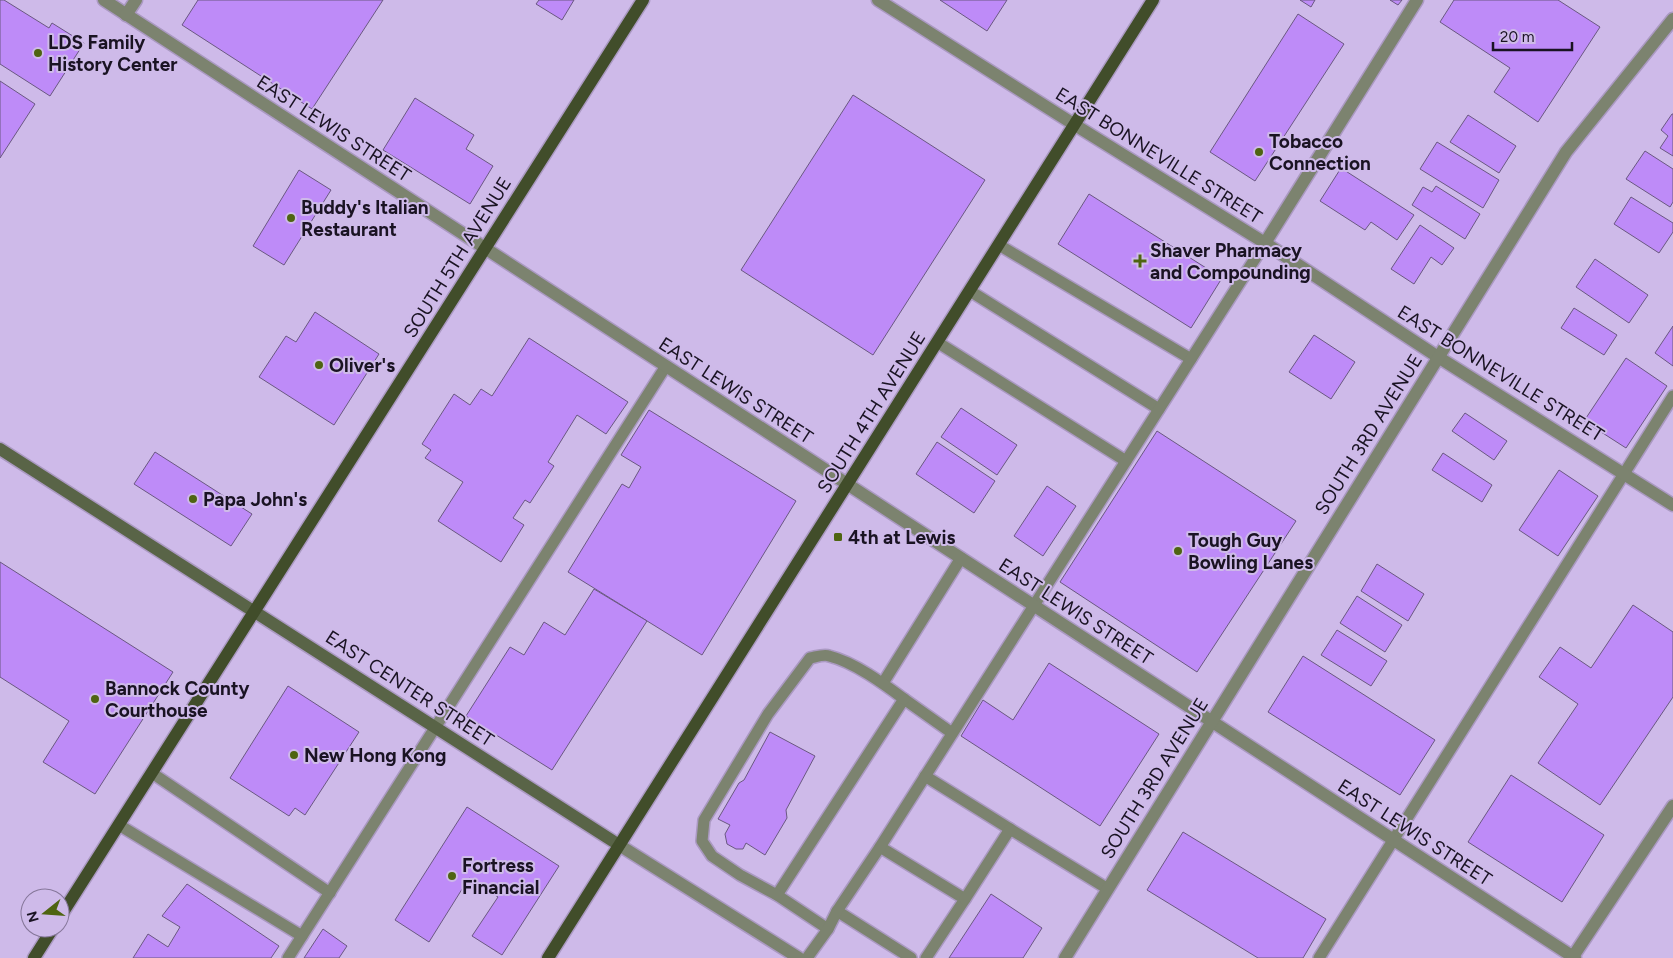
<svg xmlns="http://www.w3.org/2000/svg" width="1673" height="958" font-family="Figtree,sans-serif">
<rect width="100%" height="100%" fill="#cebae9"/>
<g fill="#be8bf8" stroke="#6a5881">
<polygon points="0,0 4,0 49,28 52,23 84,43 50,96 0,64"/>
<polygon points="198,0 383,0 312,109 182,25"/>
<polygon points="539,0 574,0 562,20 536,4"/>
<polygon points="940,0 1007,0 987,31"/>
<polygon points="1300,0 1315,0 1311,7"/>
<polygon points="1390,0 1402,0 1398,5"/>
<polygon points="1454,0 1558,0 1600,27 1538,122 1494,92 1510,68 1440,22"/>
<polygon points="1298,14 1344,44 1255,181 1210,152"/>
<polygon points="0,81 35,104 0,158"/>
<polygon points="853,95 985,180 873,355 741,270"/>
<polygon points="415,98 474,135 466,149 493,166 470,204 383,150"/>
<polygon points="1672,114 1673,114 1673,156 1660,148 1668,136 1661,130"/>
<polygon points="1468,115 1516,146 1499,173 1450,142"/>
<polygon points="1437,142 1499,180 1483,208 1420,169"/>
<polygon points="1645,151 1673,169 1673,202 1670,207 1626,179"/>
<polygon points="1341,168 1414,215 1397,240 1371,222 1365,230 1320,201"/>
<polygon points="299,170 331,190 284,265 253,246"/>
<polygon points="1436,186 1480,214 1465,239 1412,205 1423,187 1432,192"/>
<polygon points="1089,194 1222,278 1191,328 1058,244"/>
<polygon points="1631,197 1673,223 1673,232 1659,253 1614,224"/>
<polygon points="1420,225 1454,248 1442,265 1431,257 1414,284 1391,269"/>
<polygon points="1595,259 1648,295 1629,323 1576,287"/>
<polygon points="1574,308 1617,335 1604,355 1561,328"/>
<polygon points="315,312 379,354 334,425 259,377 286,336 296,342"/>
<polygon points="1673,326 1673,366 1655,353"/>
<polygon points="1314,335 1355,362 1331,399 1289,372"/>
<polygon points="529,338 628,402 606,434 577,415 548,462 554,466 530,503 525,500 513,518 524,525 501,562 438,521 463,482 425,458 431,450 422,444 454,394 470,405 481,389 492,396"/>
<polygon points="1626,358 1667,386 1626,448 1584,421"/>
<polygon points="961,408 1017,445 997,475 941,437"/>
<polygon points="649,410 796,501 702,655 568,572 622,484 629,488 641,467 621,455"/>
<polygon points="1465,413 1507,441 1494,460 1452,431"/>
<polygon points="1157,431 1296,521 1197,672 1060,582"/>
<polygon points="937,442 995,481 974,513 916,474"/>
<polygon points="155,452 252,514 231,546 134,484"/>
<polygon points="1443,453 1492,485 1482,502 1432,470"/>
<polygon points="1559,470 1598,496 1558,556 1519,530"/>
<polygon points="1047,486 1076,506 1043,556 1014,536"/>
<polygon points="0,562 173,672 95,794 43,762 69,721 0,677"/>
<polygon points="1377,564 1424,594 1408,621 1361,591"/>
<polygon points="594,589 647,621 552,770 466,716 510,647 524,655 544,622 565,635"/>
<polygon points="1357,596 1402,625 1385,652 1340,623"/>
<polygon points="1633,605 1673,632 1673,697 1600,805 1538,763 1578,704 1539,677 1560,647 1591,668"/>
<polygon points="1337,630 1387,661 1371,686 1321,655"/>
<polygon points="1303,656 1435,740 1400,795 1268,712"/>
<polygon points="1049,663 1159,734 1100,826 961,736 983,700 1013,720"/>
<polygon points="288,686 359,732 305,815 295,808 289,816 230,778"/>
<polygon points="770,732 815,756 786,810 787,818 765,855 746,843 743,849 736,849 727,844 725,834 730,825 718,819 739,783 744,780"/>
<polygon points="1511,775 1604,835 1562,902 1468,842"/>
<polygon points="467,807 559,866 502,955 472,936 498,897 469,878 429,942 395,920"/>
<polygon points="1183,832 1326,919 1303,958 1258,958 1147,890"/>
<polygon points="187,884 279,946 271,958 133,958 148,934 168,947 180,927 162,916"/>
<polygon points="991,894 1042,928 1023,958 949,958"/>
<polygon points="323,929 347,946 339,958 304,958"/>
</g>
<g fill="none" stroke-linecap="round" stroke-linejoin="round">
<g stroke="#aa99c1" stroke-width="14">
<g id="service">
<polyline points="999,245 1191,359"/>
<polyline points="970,291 1159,409"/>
<polyline points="937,342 1126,461"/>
<polyline points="883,683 961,558"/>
<polyline points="152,773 330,893"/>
<polyline points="925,776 1010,829"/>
<polyline points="119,825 302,936"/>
<polyline points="880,847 965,899 926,958"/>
<polyline points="777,895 904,699 952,733"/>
<polyline points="965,899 1010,829 1108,889"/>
<polyline points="837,911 911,958"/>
<path d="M828,929L777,895L740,875L712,856L702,841L704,820L768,714L810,658C816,657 824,654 829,656C854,662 884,684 904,699"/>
<polyline points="288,958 666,366"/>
<polyline points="807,958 828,929 837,911 880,847 1265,243"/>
<polyline points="1319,958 1673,396"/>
</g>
</g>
<g stroke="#aa99c1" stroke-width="15">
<g id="minor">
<polyline points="104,0 1575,958"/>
<polyline points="878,0 1075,125 1265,243 1438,357 1673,505"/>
<polyline points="126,15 136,0"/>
<polyline points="1265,243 1417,0"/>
<polyline points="1065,958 1566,152 1673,19"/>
</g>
</g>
<g stroke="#aa99c1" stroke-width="15">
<g id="tertiary">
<polyline points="619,845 799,958"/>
<polyline points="1572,958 1673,806"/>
</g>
</g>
<g stroke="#aa99c1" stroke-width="15">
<polyline id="secondary" points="0,449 619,845"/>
</g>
<g stroke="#aa99c1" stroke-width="15">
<g id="primary">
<polyline points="60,917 643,0"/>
<polyline points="34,958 53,928"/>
<polyline points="548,958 1153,0"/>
</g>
</g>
<use href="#service" stroke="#7c836f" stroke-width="11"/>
<use href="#minor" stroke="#7c836f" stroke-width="12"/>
<use href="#tertiary" stroke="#7c836f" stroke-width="12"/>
<use href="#secondary" stroke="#596447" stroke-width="12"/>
<use href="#primary" stroke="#414d2a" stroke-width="12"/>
</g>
<g fill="#4e6411" stroke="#cebae9" stroke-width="2">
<circle cx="38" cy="53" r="5"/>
<circle cx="1259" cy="152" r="5"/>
<circle cx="291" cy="218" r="5"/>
<path d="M1137.5 253.5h5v5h5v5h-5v5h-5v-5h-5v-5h5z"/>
<circle cx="319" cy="365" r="5"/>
<circle cx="193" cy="499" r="5"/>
<rect x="833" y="532" width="10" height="10" rx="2.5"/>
<circle cx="1178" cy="551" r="5"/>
<circle cx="95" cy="699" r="5"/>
<circle cx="294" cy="755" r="5"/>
<circle cx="452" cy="876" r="5"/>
</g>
<g text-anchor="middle" stroke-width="4" stroke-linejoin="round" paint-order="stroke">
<g font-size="19" font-weight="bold" fill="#1a1323" stroke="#cebae9" text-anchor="start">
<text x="48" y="49">LDS Family<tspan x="48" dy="22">History Center</tspan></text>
<text x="1269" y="148">Tobacco<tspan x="1269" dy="22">Connection</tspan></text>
<text x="301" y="214">Buddy's Italian<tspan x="301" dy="22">Restaurant</tspan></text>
<text x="1150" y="257">Shaver Pharmacy<tspan x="1150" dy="22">and Compounding</tspan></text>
<text x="329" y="372">Oliver's</text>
<text x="203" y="506">Papa John's</text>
<text x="848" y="544">4th at Lewis</text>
<text x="1188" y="547">Tough Guy<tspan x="1188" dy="22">Bowling Lanes</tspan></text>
<text x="105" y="695">Bannock County<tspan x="105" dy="22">Courthouse</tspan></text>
<text x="304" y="762">New Hong Kong</text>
<text x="462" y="872">Fortress<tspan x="462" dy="22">Financial</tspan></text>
</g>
<g font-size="19" fill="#1a1323" stroke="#cebae9">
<text transform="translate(334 128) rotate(33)" y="7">EAST LEWIS STREET</text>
<text transform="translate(1159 155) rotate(32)" y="7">EAST BONNEVILLE STREET</text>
<text transform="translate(457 257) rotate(-58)" y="7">SOUTH 5TH AVENUE</text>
<text transform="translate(1501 373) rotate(32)" y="7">EAST BONNEVILLE STREET</text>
<text transform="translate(736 390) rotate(33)" y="7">EAST LEWIS STREET</text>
<text transform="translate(871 412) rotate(-58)" y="7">SOUTH 4TH AVENUE</text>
<text transform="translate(1368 434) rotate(-58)" y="7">SOUTH 3RD AVENUE</text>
<text transform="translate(1076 611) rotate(33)" y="7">EAST LEWIS STREET</text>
<text transform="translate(410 688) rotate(33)" y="7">EAST CENTER STREET</text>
<text transform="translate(1154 778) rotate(-58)" y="7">SOUTH 3RD AVENUE</text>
<text transform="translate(1415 832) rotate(33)" y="7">EAST LEWIS STREET</text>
</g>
</g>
<g transform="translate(45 913) rotate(253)"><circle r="24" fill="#cebae9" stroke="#86779a"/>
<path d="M0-4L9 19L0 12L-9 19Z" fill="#4e6411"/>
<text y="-8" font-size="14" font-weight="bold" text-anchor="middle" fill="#1a1323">N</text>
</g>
<path d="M1493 42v8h79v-8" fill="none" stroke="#1a1323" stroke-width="2.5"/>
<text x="1500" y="42" font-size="15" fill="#1a1323" stroke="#cebae9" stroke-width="4" paint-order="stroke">20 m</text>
</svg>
